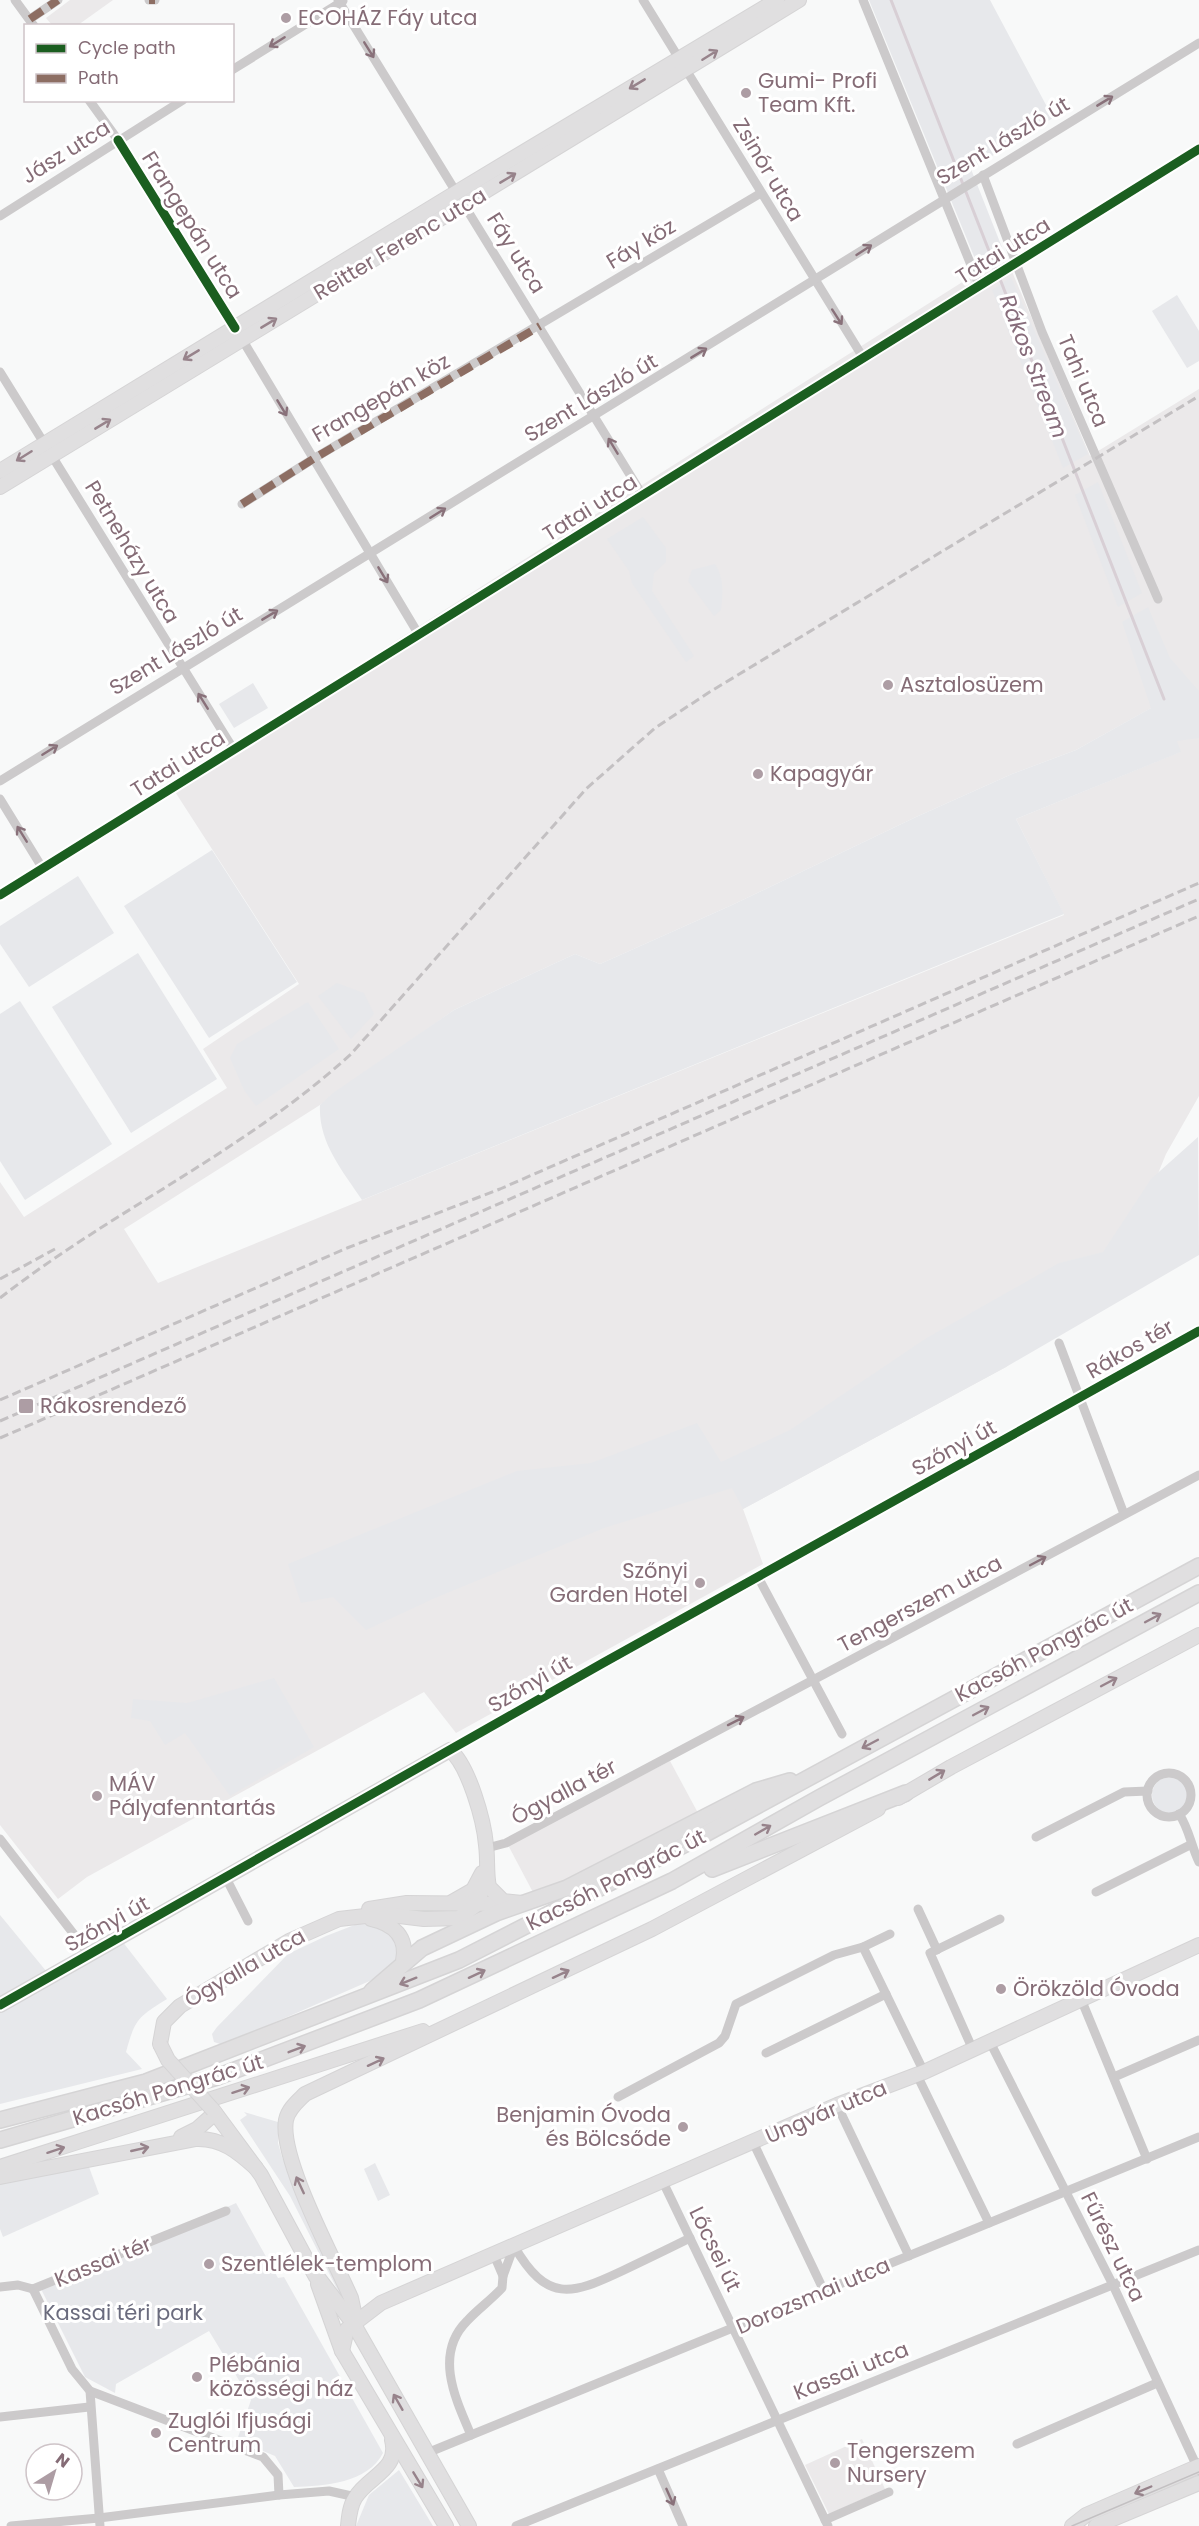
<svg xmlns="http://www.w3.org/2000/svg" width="1199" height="2526" font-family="Poppins,sans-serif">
<rect width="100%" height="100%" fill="#f8f9f9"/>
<g fill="#ebe9ea" fill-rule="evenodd">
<polygon points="70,0 113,0 78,25 52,25 46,18"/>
<path d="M1005,255L1090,456L1199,389V1096L1166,1154L1130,1242L1006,1367L743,1509L763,1564L456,1733L424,1692L87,1877L58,1899L0,1825V1182L24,1217L227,1088L203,1049L299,984L170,784ZM1162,702L1180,752L1016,819L1064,915L158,1283L124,1229L320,1105L454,1010L575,954L600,964L732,905L916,817L1012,774L1076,750Z"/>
<polygon points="670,1761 698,1813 536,1898 508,1845"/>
<polygon points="862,2439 885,2489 829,2514 805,2465"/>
</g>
<g fill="#e7e8eb">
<polygon points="869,0 990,0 1053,118 971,169 1005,255 980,271"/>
<polygon points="1011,277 1088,454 1063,468 992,290"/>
<polygon points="1177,295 1199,331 1199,361 1187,368 1152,311"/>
<polygon points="1098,482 1142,593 1118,607 1075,495"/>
<polygon points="643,517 666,548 666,562 654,573 652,591 694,656 686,662 632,583 629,571 607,539"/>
<path d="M715,564C724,578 723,593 721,610L714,616L688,581L692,570Z"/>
<path d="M1148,607L1170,658L1199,691V738L1177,741L1181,752L1016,819L1064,914L362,1200C342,1170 318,1142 320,1105L333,1093L454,1010L575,954L600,964L732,905L916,817L1012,774L1076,750L1151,708L1122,622Z"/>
<polygon points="253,683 268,708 234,728 219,704"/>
<polygon points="212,850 297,982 209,1038 124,906"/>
<polygon points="78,876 114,933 29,987 0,944 0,926"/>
<polygon points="138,953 217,1079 131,1133 52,1007"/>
<polygon points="337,983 364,993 374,1014 351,1039 318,996"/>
<polygon points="20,1001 112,1144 25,1200 0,1161 0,1014"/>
<polygon points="308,1002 339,1049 256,1106 244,1090 230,1058 237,1044"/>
<polygon points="1198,1137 1199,1255 1006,1367 743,1509 732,1488 604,1528 435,1598 366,1630 333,1597 301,1603 288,1564 517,1471 591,1463 697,1423 721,1462 790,1430 925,1339 1059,1263 1103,1252 1151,1179"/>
<polygon points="274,1678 314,1747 230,1796 185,1733 165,1745 150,1721 131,1718 133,1699 187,1703"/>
<circle cx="1170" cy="1795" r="18"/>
<path d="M0,1915L51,1977L122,1941L167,1999C138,2017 135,2019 126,2052L142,2069L0,2104Z"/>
<polygon points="368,1923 391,1931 401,1953 388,1973 223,2045 214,2042 212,2034 217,2027 288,1954 326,1936 357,1924"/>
<polygon points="244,2112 278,2122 278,2143 282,2157 343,2296 339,2293 290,2196 240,2120 247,2115"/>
<polygon points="375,2163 390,2195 378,2201 364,2169"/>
<polygon points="89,2167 99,2194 3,2237 0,2229 0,2183"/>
<path d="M236,2203L278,2278L284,2277L383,2453C368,2483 324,2486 294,2487L275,2456L237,2440L251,2400L209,2331L116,2384L115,2393L85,2377L40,2287L131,2251Z"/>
<polygon points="399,2470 433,2526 356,2526 369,2495"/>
</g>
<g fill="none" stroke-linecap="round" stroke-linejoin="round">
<polyline stroke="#d8cfd5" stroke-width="3" points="891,0 1164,699"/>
<g stroke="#d5d4d5" stroke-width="16">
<g id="secondary">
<polyline points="0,471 457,192 777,0"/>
<polyline points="0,487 799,0"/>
<polyline points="898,1798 951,1767 1199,1635"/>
<polyline points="452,1902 473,1890 482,1873"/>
<polyline points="369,1909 407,1903 508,1904"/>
<path d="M371,1919C394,1924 408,1937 403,1961"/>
<path d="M0,2005L450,1750C469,1766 484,1821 486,1845C488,1859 486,1873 489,1887L503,1901L522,1903"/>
<polyline points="160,2044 164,2022 180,2006 289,1941 339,1919 383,1914 424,1919 459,1918 476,1905 487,1878"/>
<polyline points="213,2110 261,2175 316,2277"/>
<polyline points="181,2137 197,2129 215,2113"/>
<polyline points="0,2167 423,2031"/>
<path d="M0,2177L196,2139C222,2138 238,2152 256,2168"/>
<polyline points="313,2271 353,2323 469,2526"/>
<polyline points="318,2284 342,2351 446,2526"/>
<path d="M353,2323L354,2312L351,2298C334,2259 279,2158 286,2120C288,2109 298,2101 305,2094L652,1929L878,1809"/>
<polyline points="342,2351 347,2329 381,2303 837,2105 924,2072 1199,1945"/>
<path d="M348,2526C349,2516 350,2506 355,2498C368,2476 400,2470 392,2440"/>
<polyline points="1072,2526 1086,2515 1199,2466"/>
<polyline points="1096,2526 1199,2483"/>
</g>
</g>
<g stroke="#d5d4d5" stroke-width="18">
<g id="primary">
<polyline points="712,1869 906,1793"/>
<polyline points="372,1991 422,1948 496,1913 567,1888 756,1791 790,1781"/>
<polyline points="0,2120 146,2082 459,1960 705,1834 1199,1566"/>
<polyline points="0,2140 217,2077 419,2000 672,1881 819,1798 1199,1593"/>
</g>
</g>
<g stroke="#cccacb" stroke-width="9">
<polyline points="15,0 34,26"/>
<polyline points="149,0 155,0"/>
<polyline points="338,0 643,496"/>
<polyline points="643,0 864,359"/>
<polyline points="863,0 980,287"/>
<polyline points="30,19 58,0"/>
<polyline points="232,70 343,1"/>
<polyline points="89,100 118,140 230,319 419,635"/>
<polyline points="983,175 1042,332 1158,599"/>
<polyline points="0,216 183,100"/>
<polyline points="0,372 234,750"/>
<polyline points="242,504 313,459 761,193"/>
<polyline points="0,781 1199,43"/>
<polyline points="0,799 43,869"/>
<polyline points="0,895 1199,149"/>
<polyline points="1059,1343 1124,1514"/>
<polyline points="758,1577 842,1734"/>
<polyline points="450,1750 1199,1331"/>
<circle cx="1169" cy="1795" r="22"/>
<path d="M1179,1814C1189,1828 1191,1846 1199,1862"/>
<polyline points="1036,1837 1124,1792 1148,1791"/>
<polyline points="0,1839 90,1955"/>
<polyline points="487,1848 506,1843 1199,1475"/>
<polyline points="226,1878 248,1921"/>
<polyline points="1096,1892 1190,1845"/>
<polyline points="918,1909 937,1950"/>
<polyline points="863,1947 924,2072"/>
<polyline points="1081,1999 1147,2159"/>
<polyline points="990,2042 1113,2285 1199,2471"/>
<polyline points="973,2050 930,1953 1000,1919"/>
<polyline points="766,2053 886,1994"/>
<polyline points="917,2075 989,2223"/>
<polyline points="1114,2077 1199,2040"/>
<polyline points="618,2097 719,2043 725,2036 736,2004 834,1955 863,1947 890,1934"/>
<polyline points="837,2105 909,2256"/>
<polyline points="753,2142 824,2291"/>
<polyline points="663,2182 828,2526"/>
<path d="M514,2246C547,2303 571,2295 622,2271C645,2260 668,2249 690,2238"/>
<polyline points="503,2276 514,2246"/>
<polyline points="0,2287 18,2285 33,2289"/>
<polyline points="33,2289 72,2369 90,2391 100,2526"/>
<polyline points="33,2289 226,2211"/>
<polyline points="90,2391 263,2457 278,2475 279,2495"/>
<polyline points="0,2417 89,2407"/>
<path d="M471,2435C455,2398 434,2354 467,2321C478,2309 491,2300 502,2288L503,2276L494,2255"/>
<polyline points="1017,2444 1157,2383"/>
<polyline points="427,2453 1199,2137"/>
<polyline points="658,2469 683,2526"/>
<polyline points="825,2520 889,2492"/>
<polyline points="11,2526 99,2518 279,2495 329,2491 356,2497"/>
<polyline points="516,2526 1199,2250"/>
</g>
<use href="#secondary" stroke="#e0dfe0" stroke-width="14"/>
<use href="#primary" stroke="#e0dfe0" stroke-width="15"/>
<polyline stroke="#c3c0c2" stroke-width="1.5" points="1072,2526 1199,2472"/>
<g stroke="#c3c0c2" stroke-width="3" stroke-dasharray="9 4.5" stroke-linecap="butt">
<polyline points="0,1279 55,1249"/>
<path d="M0,1298C113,1210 245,1151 351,1054L586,789L655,728L708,693L1199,396"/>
<polyline points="0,1400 347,1248 500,1189 1199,883"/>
<polyline points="0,1421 1199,899"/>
<polyline points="0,1438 1199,916"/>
</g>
<g stroke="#d5d4d5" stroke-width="16" stroke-linecap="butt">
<polyline id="secondary-bridge" points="160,2044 168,2060 213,2110"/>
</g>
<use href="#secondary-bridge" stroke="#e0dfe0" stroke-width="14"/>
<g stroke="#8d6e63" stroke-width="8" stroke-dasharray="15 8" stroke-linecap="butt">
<polyline points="149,0 155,0"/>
<polyline points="30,19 58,0"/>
<polyline points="242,504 313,459 540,326"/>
</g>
<g stroke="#fff" stroke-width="13">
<g id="cycleway">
<polyline points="118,140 235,328"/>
<polyline points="0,895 1199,149"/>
<polyline points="0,2005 603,1663 1199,1331"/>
</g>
</g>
<use href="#cycleway" stroke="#1b5e20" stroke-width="9"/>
</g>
<defs><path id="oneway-shaft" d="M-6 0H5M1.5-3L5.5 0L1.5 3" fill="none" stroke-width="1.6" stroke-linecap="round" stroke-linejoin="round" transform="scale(1.5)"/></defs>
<g stroke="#89717a">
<use href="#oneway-shaft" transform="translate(277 42) rotate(148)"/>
<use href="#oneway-shaft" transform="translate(369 50) rotate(58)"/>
<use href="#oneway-shaft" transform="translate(1105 101) rotate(-31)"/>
<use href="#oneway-shaft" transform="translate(864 250) rotate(-33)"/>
<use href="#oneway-shaft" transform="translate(837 317) rotate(57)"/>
<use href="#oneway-shaft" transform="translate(699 353) rotate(-31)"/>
<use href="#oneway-shaft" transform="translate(282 408) rotate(59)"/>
<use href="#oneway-shaft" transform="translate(613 446) rotate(-121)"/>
<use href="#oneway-shaft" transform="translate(438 513) rotate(-32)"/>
<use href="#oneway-shaft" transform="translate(383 575) rotate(59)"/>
<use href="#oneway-shaft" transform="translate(270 615) rotate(-31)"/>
<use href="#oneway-shaft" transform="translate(203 701) rotate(-122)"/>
<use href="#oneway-shaft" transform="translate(50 750) rotate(-32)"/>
<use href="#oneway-shaft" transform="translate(22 834) rotate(-122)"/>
<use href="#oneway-shaft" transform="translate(1038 1561) rotate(-28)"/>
<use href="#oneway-shaft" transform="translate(736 1721) rotate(-27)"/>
<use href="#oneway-shaft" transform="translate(670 2497) rotate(66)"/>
</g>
<g stroke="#97838b">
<use href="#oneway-shaft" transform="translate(710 55) rotate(-32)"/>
<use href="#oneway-shaft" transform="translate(637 84) rotate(149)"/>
<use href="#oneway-shaft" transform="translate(508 178) rotate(-31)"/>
<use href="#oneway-shaft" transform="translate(269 323) rotate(-31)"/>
<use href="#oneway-shaft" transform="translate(191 355) rotate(149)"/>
<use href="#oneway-shaft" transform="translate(103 424) rotate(-31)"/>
<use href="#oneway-shaft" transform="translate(24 456) rotate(148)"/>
<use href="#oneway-shaft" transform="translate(1153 1618) rotate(-28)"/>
<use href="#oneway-shaft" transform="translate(1109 1682) rotate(-28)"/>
<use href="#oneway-shaft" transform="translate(981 1711) rotate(-28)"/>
<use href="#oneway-shaft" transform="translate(870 1744) rotate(152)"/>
<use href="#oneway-shaft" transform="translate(937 1775) rotate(-31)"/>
<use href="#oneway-shaft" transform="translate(763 1830) rotate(-30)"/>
<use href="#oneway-shaft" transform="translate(477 1974) rotate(-25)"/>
<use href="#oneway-shaft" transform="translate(561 1974) rotate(-25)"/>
<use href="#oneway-shaft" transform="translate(408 1981) rotate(158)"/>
<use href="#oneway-shaft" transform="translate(297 2049) rotate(-21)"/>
<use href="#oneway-shaft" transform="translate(376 2062) rotate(-25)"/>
<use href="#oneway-shaft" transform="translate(241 2090) rotate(-18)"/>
<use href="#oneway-shaft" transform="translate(140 2149) rotate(-13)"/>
<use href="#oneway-shaft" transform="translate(56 2150) rotate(-18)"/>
<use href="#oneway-shaft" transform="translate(300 2185) rotate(-115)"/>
<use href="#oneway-shaft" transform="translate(398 2402) rotate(-120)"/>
<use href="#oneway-shaft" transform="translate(418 2480) rotate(59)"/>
<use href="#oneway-shaft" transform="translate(1143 2490) rotate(157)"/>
</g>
<g fill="#ad9da4" stroke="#fff" stroke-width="2">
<circle cx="286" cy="18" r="6"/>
<circle cx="746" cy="93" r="6"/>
<circle cx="888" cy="685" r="6"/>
<circle cx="758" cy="774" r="6"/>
<rect x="18" y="1398" width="16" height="16" rx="3"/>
<circle cx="700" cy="1583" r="6"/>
<circle cx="97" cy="1796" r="6"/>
<circle cx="1001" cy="1989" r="6"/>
<circle cx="683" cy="2127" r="6"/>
<circle cx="209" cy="2264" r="6"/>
<circle cx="197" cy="2377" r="6"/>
<circle cx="156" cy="2433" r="6"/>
<circle cx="835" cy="2463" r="6"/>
</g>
<g text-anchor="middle" stroke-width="6" stroke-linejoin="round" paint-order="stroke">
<g font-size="21" fill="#856c76" stroke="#fff" text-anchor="start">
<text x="298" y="25">ECOHÁZ Fáy utca</text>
<text x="758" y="88">Gumi- Profi<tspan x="758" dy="24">Team Kft.</tspan></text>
<text x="900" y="692">Asztalosüzem</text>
<text x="770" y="781">Kapagyár</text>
<text x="40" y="1413">Rákosrendező</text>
<text x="688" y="1578" text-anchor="end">Szőnyi<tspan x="688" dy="24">Garden Hotel</tspan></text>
<text x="109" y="1791">MÁV<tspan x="109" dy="24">Pályafenntartás</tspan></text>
<text x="1013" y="1996">Örökzöld Óvoda</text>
<text x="671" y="2122" text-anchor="end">Benjamin Óvoda<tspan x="671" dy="24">és Bölcsőde</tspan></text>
<text x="221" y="2271">Szentlélek-templom</text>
<text x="209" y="2372">Plébánia<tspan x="209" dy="24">közösségi ház</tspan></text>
<text x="168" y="2428">Zuglói Ifjusági<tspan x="168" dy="24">Centrum</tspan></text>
<text x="847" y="2458">Tengerszem<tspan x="847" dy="24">Nursery</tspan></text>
</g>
<g font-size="21" fill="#856c76" stroke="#fff">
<text transform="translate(1003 141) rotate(-31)" y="7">Szent László út</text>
<text transform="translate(66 152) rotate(-32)" y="7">Jász utca</text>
<text transform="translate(768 170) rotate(59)" y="7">Zsinór utca</text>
<text transform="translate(192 225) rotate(58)" y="7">Frangepán utca</text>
<text transform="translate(400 244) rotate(-31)" y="7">Reitter Ferenc utca</text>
<text transform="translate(641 244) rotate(-31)" y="7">Fáy köz</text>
<text transform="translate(1003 251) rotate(-32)" y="7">Tatai utca</text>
<text transform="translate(516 253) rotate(58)" y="7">Fáy utca</text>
<text transform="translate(1083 381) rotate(67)" y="7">Tahi utca</text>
<text transform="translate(381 398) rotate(-30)" y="7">Frangepán köz</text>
<text transform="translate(591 398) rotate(-31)" y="7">Szent László út</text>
<text transform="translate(590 508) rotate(-32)" y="7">Tatai utca</text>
<text transform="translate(132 552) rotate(59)" y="7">Petneházy utca</text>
<text transform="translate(176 651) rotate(-31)" y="7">Szent László út</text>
<text transform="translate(178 764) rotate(-32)" y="7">Tatai utca</text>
<text transform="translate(1130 1349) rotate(-30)" y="7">Rákos tér</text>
<text transform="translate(954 1448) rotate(-29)" y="7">Szőnyi út</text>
<text transform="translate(920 1604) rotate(-28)" y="7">Tengerszem utca</text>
<text transform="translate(1044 1650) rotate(-28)" y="7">Kacsóh Pongrác út</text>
<text transform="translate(530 1684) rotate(-30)" y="7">Szőnyi út</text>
<text transform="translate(564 1792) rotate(-28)" y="7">Ógyalla tér</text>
<text transform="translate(616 1880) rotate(-27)" y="7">Kacsóh Pongrác út</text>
<text transform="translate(107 1924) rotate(-29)" y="7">Szőnyi út</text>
<text transform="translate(245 1968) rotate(-30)" y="7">Ógyalla utca</text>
<text transform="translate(168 2090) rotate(-17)" y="7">Kacsóh Pongrác út</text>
<text transform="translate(826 2112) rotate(-23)" y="7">Ungvár utca</text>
<text transform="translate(1113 2247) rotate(64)" y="7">Fűrész utca</text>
<text transform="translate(715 2249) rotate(64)" y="7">Lőcsei út</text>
<text transform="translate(103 2262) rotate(-22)" y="7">Kassai tér</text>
<text transform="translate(813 2296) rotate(-23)" y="7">Dorozsmai utca</text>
<text transform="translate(851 2371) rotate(-22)" y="7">Kassai utca</text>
</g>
<g font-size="21" fill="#6a6b7d" stroke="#fff">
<text x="123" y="2320">Kassai téri park</text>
</g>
<g font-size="22" font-style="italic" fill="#876d7b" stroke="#fff">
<text transform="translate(1034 366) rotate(69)" y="8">Rákos Stream</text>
</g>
</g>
<rect x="24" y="24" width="210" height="78" fill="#ffffff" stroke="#cec4c8" stroke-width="1.5"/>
<rect x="36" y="44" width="30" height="9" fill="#1b5e20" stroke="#cec4c8" stroke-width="1.5"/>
<text x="78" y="54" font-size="18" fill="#856c76">Cycle path</text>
<rect x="36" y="74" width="30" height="9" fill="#8d6e63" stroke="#cec4c8" stroke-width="1.5"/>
<text x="78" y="84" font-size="18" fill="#856c76">Path</text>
<g transform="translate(54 2472) rotate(37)"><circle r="28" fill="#ffffff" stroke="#cec4c8" stroke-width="1.5"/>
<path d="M0-4.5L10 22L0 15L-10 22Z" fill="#ad9da4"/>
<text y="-9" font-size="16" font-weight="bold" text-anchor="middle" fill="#856c76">N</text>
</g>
</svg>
